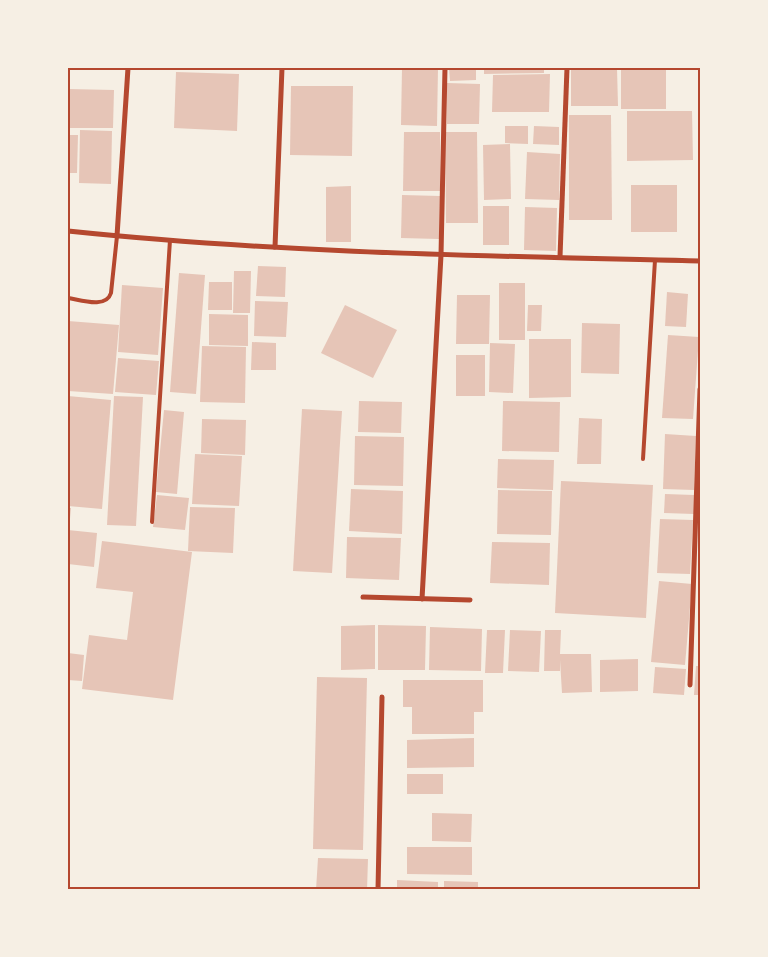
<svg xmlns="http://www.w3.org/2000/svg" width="768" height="957" font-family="Cabin,sans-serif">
<rect width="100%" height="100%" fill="#f6efe4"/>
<g fill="#e6c5b7">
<polygon points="402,68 438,68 437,126 401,125"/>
<polygon points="449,68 476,68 476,80 450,81"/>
<polygon points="484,68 544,68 544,73 484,74"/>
<polygon points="571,68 617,68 618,106 571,106"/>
<rect x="621" y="68" width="45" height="41"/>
<polygon points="176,72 239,74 237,131 174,128"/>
<polygon points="550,74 549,112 492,112 493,75"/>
<polygon points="447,83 480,84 479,124 447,124"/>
<polygon points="291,86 353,86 352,156 290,155"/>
<polygon points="68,89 114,90 113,128 68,128"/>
<polygon points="627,111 692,111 693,160 627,161"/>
<polygon points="569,115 611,115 612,220 569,220"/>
<polygon points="505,126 528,126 528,144 505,143"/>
<polygon points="534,126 559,127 559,145 533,144"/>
<polygon points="80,130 112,131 111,184 79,183"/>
<polygon points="404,132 440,132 440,191 403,191"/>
<polygon points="445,132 477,132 478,223 446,223"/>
<polygon points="68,135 78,135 77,173 68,173"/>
<polygon points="510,144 511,199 484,200 483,145"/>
<polygon points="527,152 560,154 559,200 525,199"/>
<rect x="631" y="185" width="46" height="47"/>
<polygon points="351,186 351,242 326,242 326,187"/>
<polygon points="402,195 440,196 439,239 401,238"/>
<rect x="483" y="206" width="26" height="39"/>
<polygon points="525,207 557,208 556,251 524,250"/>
<polygon points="258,266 286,267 285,297 256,296"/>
<polygon points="234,271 251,271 250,313 233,313"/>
<polygon points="179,273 205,275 196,394 170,392"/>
<polygon points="209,282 232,282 232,310 208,310"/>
<rect x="499" y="283" width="26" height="57"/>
<polygon points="122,285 163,288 158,355 118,352"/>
<polygon points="667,292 688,294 686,327 665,326"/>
<polygon points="457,295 490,295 489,344 456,344"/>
<polygon points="255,301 288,302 286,337 254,336"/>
<polygon points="345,305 397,330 373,378 321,353"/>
<polygon points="528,305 542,305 541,331 527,331"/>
<polygon points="209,314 248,315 248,346 209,345"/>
<polygon points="68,321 119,325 113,394 68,391"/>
<polygon points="582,323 620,324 619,374 581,373"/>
<polygon points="668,335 699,337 693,419 662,418"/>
<polygon points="529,339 571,339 571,397 529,398"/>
<polygon points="252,342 276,343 276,370 251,370"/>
<polygon points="490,343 515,344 513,393 489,392"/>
<polygon points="202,346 246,347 245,403 200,402"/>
<rect x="456" y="355" width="29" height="41"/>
<polygon points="118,358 159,361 156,395 115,392"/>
<polygon points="68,396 111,400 102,509 68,506"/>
<polygon points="114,396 143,397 136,526 107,525"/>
<polygon points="359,401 402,402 401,433 358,432"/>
<polygon points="503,401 560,402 559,452 502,451"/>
<polygon points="302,409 342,411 332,573 293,571"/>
<polygon points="164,410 184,412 177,494 156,492"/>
<polygon points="579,418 602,419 601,464 577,464"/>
<polygon points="202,419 246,420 245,455 201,453"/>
<polygon points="665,434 696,436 694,490 663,489"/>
<polygon points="355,436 404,437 403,486 354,485"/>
<polygon points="195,454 242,456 239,506 192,504"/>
<polygon points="498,459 554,460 553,490 497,488"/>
<polygon points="561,481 653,485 646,618 555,613"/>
<polygon points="351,489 403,491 402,534 349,531"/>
<polygon points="498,490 552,491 551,535 497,534"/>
<polygon points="665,494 694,495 694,514 664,513"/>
<polygon points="157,495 189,498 185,530 153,527"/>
<polygon points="190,507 235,508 233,553 188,551"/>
<polygon points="68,508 71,508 69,529 68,529"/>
<polygon points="660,519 693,520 690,574 657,573"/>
<polygon points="68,530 97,533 94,567 68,564"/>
<polygon points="347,537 401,538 399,580 346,578"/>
<polygon points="102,541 192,552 173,700 82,689 89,635 127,640 133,592 96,588"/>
<polygon points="492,542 550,543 549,585 490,583"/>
<polygon points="659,581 692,584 685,665 651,662"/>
<polygon points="375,625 375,669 341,670 341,626"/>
<polygon points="378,625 426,626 425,670 378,670"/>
<polygon points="430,627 482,629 481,671 429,670"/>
<polygon points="487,630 505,630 503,673 485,673"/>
<polygon points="510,630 541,631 539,672 508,671"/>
<polygon points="545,630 561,630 560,654 591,654 592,692 562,693 560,660 560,671 544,671"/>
<polygon points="68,653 84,655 82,681 68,680"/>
<polygon points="638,659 638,691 600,692 600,660"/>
<polygon points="696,666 700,666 700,695 694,695"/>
<polygon points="655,667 686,669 684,695 653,693"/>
<polygon points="317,677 367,678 363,850 313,849"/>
<polygon points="403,680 483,680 483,712 474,712 474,734 412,734 412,707 403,707"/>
<polygon points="474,738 474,767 407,768 407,740"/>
<rect x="407" y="774" width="36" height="20"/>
<polygon points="432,813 472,814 471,842 432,841"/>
<polygon points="407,847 472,847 472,875 407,874"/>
<polygon points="318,858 368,859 367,890 316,890"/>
<polygon points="397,880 438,882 438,890 397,890"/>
<polygon points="444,881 478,882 478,890 444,890"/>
</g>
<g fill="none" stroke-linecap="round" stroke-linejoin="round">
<g stroke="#b5482f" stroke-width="4">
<path d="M68,298C81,300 106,309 111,293L117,236"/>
<polyline points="643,459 655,260"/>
<polyline points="152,522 170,240"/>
</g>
<g stroke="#b5482f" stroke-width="5">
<path d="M68,231C278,253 489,256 700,261"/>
<polyline points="117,236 128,68"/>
<polyline points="275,247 282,68"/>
<polyline points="560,257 567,68"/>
<polyline points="363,597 470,600"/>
<polyline points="422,599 441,255 445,68"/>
<polyline points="690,685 700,389"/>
<polyline points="378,890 382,697"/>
</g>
</g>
<rect width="768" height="957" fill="none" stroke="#f6efe4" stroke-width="138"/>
<rect x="69" y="69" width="630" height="819" fill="none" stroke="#b5482f" stroke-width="2"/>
</svg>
